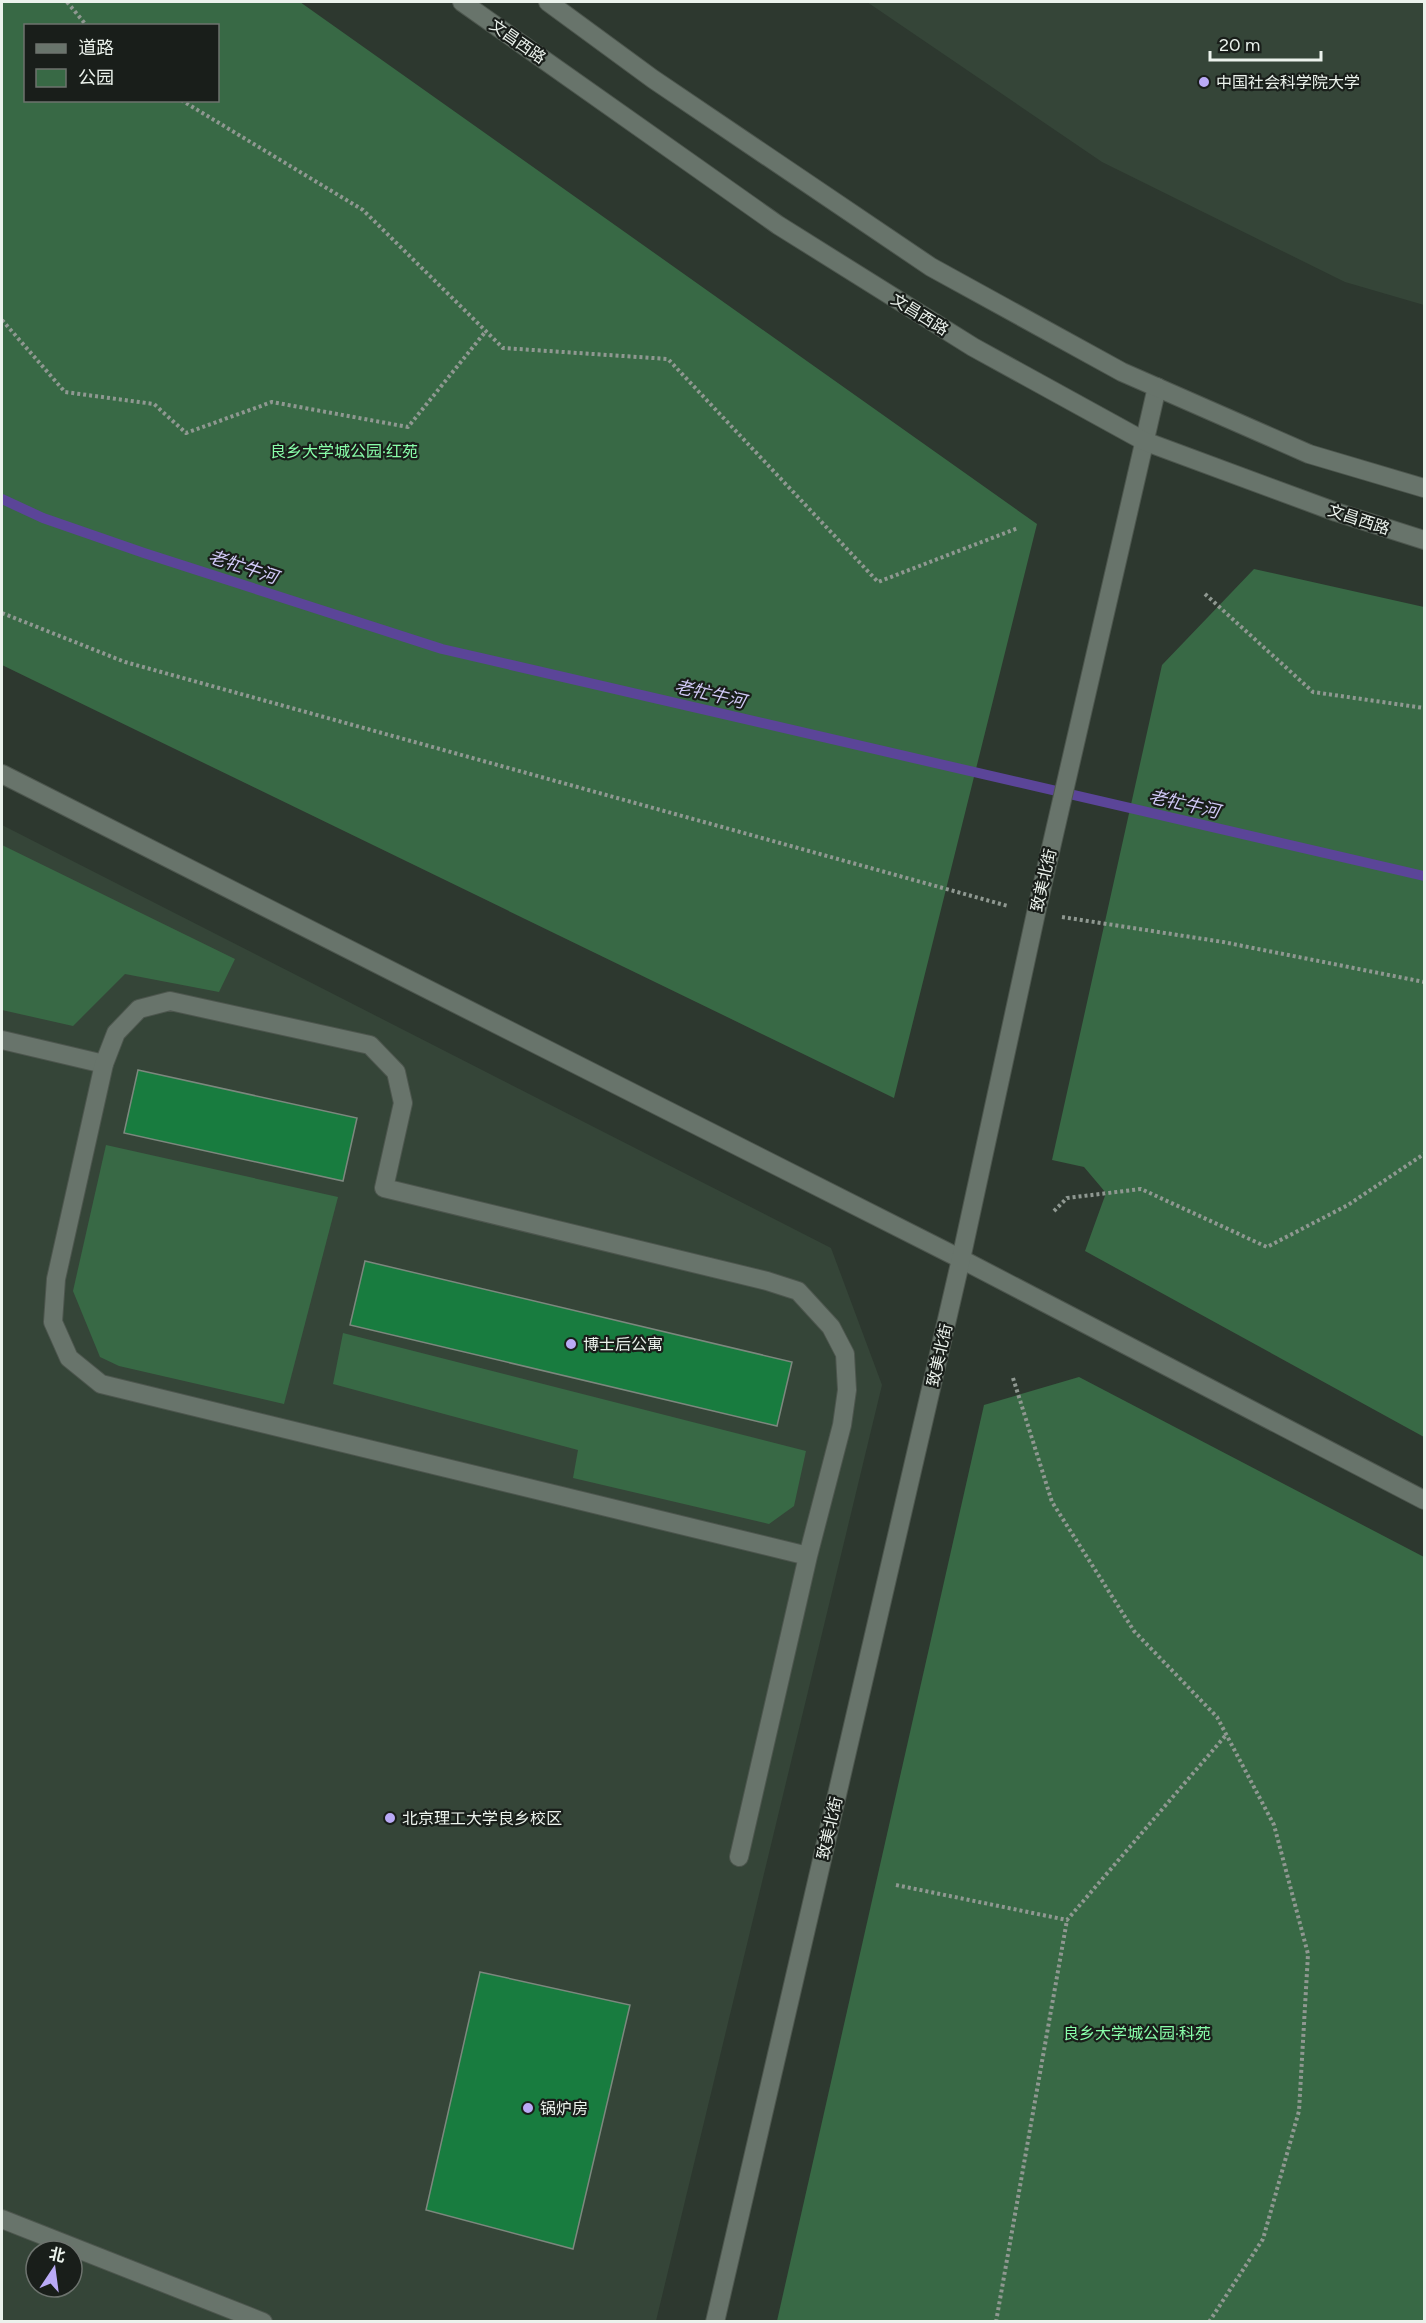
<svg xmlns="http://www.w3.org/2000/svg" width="1426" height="2323" font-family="Figtree,'Noto Sans SC',sans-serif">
<rect width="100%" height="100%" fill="#2d382f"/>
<g fill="#354538" fill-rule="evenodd">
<polygon points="867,2 1424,2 1424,305 1345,282 1102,162"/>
<path d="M2,825L831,1248L882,1385L656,2321H2ZM36,2251H72V2287H36Z"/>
</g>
<g fill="#386945" fill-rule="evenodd">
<path d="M2,2H300L1037,524L894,1098L2,665ZM26,26H218V100H26Z"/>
<polygon points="1254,569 1424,607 1424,1437 1085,1251 1106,1193 1084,1167 1052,1160 1162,665"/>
<polygon points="2,845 235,959 219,992 125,974 73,1026 2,1010"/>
<polygon points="106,1145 338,1197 284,1404 119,1366 100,1357 73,1291"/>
<polygon points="343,1333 806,1451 794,1506 769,1524 573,1478 578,1450 333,1384"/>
<polygon points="1079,1377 1424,1557 1424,2321 777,2321 984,1405"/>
</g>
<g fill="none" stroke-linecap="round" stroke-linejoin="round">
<polyline stroke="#5b4598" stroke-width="10" points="2,499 43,518 144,553 442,649 1424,876"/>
</g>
<g fill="#187c3f" stroke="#7c887e" stroke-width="1.5">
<polygon points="138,1070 357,1118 343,1181 124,1133"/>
<polygon points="365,1261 792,1362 777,1426 350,1325"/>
<polygon points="480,1972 630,2005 573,2249 426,2210"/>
</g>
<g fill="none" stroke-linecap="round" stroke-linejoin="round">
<g stroke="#4d564e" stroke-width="20">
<g id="minor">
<polyline points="2,774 961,1259 1424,1500"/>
<polyline points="2,1040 104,1064"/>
<polyline points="739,1857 808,1556 842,1425 847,1390 845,1354 831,1327 798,1291 767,1281 384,1188 403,1103 396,1072 370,1045 170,1001 139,1009 116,1033 104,1064 56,1279 53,1322 69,1358 101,1384 808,1556"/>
<polyline points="2,2219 263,2322"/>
</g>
</g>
<g stroke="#4d564e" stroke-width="20">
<polyline id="tertiary" points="715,2322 961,1259 1036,913 1157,387"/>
</g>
<g stroke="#4d564e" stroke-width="20">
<g id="secondary">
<polyline points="462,2 778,225 973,347 1144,441 1336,512 1424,540"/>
<polyline points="548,2 653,79 931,267 1122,372 1309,454 1424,488"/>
</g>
</g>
<g stroke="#8f9891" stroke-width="4" stroke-dasharray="3 3" stroke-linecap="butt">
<polyline points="67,2 87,26"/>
<polyline points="181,100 363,210 503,348 668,359 878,582 1018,528"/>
<polyline points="2,320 65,392 154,404 186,433 272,402 408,427 486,331"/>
<polyline points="1205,594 1313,692 1424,708"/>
<polyline points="2,613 125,662 1008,906"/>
<polyline points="1062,917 1223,942 1424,982"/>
<polyline points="1054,1211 1067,1198 1141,1189 1267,1247 1348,1205 1424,1154"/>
<polyline points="1013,1378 1052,1502 1134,1631 1217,1717 1274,1825 1308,1954 1299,2111 1263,2239 1209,2322"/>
<polyline points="896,1885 1067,1920 1226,1735"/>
<polyline points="996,2322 1067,1920"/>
</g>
<use href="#minor" stroke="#68746b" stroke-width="18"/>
<use href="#tertiary" stroke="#68746b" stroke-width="18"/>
<use href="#secondary" stroke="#68746b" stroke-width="18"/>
</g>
<g fill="#baaaf7" stroke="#191e1a" stroke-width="2">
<circle cx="1204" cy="82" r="6"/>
<circle cx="571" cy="1344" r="6"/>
<circle cx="390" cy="1818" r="6"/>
<circle cx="528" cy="2108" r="6"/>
</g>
<g text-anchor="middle" stroke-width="4.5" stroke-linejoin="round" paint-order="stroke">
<g font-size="16" fill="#ebf2ec" stroke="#191e1a">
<text transform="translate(518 41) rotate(35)" y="6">文昌西路</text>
<text transform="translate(920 314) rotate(32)" y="6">文昌西路</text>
<text transform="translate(1359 519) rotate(18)" y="6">文昌西路</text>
<text transform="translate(1043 880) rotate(-77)" y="6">致美北街</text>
<text transform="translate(939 1355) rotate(-77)" y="6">致美北街</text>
<text transform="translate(829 1828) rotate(-77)" y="6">致美北街</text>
</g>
<g font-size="16" fill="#ebf2ec" stroke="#191e1a" text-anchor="start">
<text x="1216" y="88">中国社会科学院大学</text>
<text x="583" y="1350">博士后公寓</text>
<text x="402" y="1824">北京理工大学良乡校区</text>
<text x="540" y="2114">锅炉房</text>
</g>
<g font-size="16" fill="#88fda9" stroke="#191e1a">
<text x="344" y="457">良乡大学城公园·红苑</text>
<text x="1137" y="2039">良乡大学城公园·科苑</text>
</g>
<g font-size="18" font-style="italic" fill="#d2caf8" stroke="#191e1a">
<text transform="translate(243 567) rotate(18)" y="6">老牤牛河</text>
<text transform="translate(710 694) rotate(13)" y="6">老牤牛河</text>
<text transform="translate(1184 804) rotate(13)" y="6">老牤牛河</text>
</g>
</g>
<rect width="1426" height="2323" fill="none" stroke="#ebf2ec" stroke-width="6"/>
<rect x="24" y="24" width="195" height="78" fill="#191e1a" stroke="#6d736e" stroke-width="1.5"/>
<rect x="36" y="44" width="30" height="9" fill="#68746b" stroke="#6d736e" stroke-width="1.5"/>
<text x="78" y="54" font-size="18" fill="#ebf2ec">道路</text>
<rect x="36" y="69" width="30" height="18" fill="#386945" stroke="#6d736e" stroke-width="1.5"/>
<text x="78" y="84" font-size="18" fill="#ebf2ec">公园</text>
<g transform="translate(54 2269) rotate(13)"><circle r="28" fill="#191e1a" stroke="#6d736e" stroke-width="1.5"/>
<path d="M0-4.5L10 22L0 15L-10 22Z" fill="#baaaf7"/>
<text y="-9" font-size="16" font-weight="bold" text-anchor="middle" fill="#ebf2ec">北</text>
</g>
<path d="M1210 51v9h111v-9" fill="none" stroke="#ebf2ec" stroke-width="3"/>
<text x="1219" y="51" font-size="18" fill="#ebf2ec" stroke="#191e1a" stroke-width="4.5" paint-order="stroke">20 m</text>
</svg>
